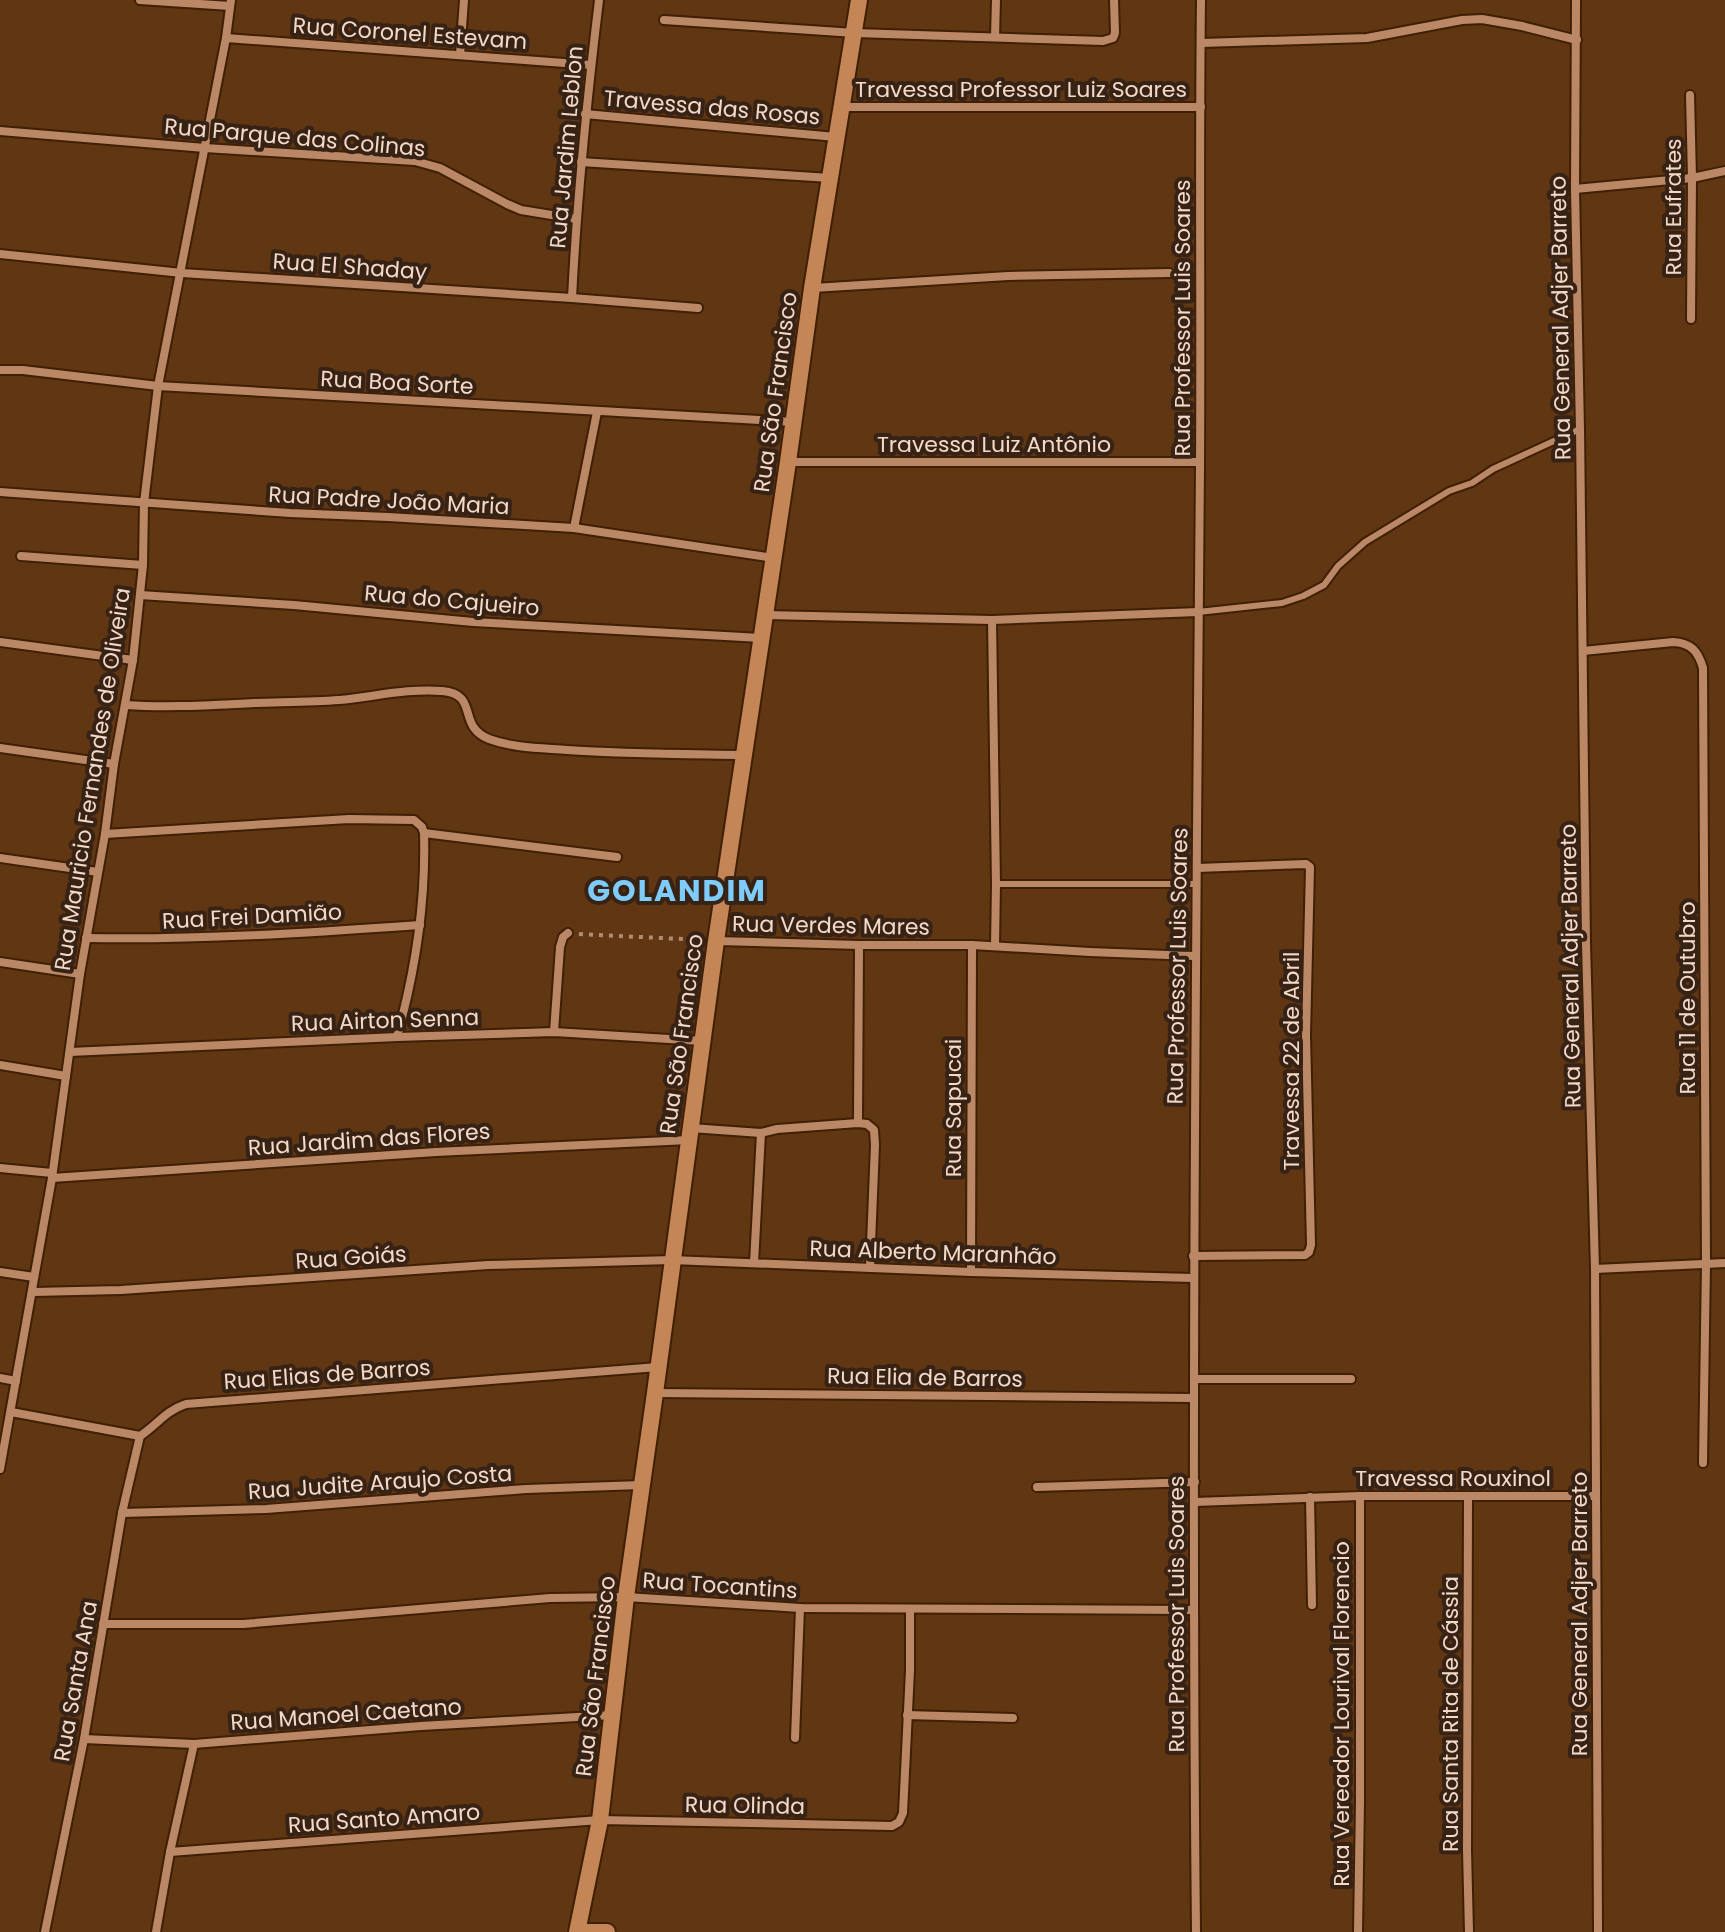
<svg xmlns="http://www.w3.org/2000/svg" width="1725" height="1932" font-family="Poppins,sans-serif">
<rect width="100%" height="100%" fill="#613613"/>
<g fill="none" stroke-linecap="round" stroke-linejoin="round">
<g stroke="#3f1f05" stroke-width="10">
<g id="lane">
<polyline points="1198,612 1282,603 1303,596 1324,585 1338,566 1365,542 1449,491 1472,483 1493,469 1580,429"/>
<polyline points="996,884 1196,884"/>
</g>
</g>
<g stroke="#3f1f05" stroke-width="12">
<g id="street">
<polyline points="140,0 230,6"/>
<polyline points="1576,0 1575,189 1580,429 1586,944 1595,1269 1598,1932"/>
<polyline points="664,20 855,33 1103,41 1113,38 1115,33 1114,0"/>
<polyline points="995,37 996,0"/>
<polyline points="226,38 591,65"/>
<polyline points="1201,43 1367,38 1462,20 1482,19 1522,26 1577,40"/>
<polyline points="460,55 464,0"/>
<polyline points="1690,95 1692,178 1691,319"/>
<polyline points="842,107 1201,107"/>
<polyline points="585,114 836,137"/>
<polyline points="0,131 205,148 415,161 440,168 507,204 521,210 576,219"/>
<polyline points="581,162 830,178"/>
<polyline points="1575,189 1692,178 1725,171"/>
<polyline points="0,254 182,273 572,298 698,308"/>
<polyline points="813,288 1008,276 1169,273"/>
<path d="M572,298C577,198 587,99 599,0"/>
<polyline points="0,370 23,370 158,386 793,422"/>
<polyline points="788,462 1200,462"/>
<polyline points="0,492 290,513 388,517 574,528 774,558"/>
<polyline points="574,528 597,412"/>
<polyline points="21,556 143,565"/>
<polyline points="140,595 294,605 473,622 761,638"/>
<polyline points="765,615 992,620 1198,612"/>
<polyline points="992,620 996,884 995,946"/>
<polyline points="0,642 133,660"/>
<path d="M1583,651L1673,642C1691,643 1698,651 1703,668L1706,1263L1703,1463"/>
<path d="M126,705C169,708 211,705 254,703C282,702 311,702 339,700C373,697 408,688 442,691C480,694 456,726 489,739C513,748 542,748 567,750C626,754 685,754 744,755"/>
<polyline points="0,748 114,764"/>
<polyline points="424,833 617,857"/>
<polyline points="105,834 349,819 414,820 422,827 424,833"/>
<polyline points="0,858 98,872"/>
<path d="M86,938C197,940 308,933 420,925"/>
<polyline points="717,941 859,945 972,945 1090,952 1194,956"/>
<polyline points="0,962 80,974"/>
<polyline points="554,1032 560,947 563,937 568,933"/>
<path d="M397,1037C415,972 426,901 424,833"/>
<polyline points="70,1052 397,1037 554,1032 702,1041"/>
<polyline points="0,1065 66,1076"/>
<polyline points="858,1123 859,945"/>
<polyline points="691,1128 761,1133 754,1263"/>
<polyline points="761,1133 777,1129 858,1123 867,1124 874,1130 875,1145 870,1268"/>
<polyline points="0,1168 52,1173"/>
<polyline points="52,1178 436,1152 689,1140"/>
<polyline points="1193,1256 1305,1255 1309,1252 1311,1245 1306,1035 1310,867 1306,864 1197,868"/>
<polyline points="1595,1269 1725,1263"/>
<polyline points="0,1272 34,1277"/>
<polyline points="971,1272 972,945"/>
<polyline points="33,1292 121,1290 488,1265 672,1260 971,1272 1193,1278"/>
<polyline points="0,1378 16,1381"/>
<polyline points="1194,1379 1351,1379"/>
<polyline points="655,1393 1193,1398"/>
<path d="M11,1412L140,1436C158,1424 165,1411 186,1404L658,1367"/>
<polyline points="0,1469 52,1178 80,974 105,834 114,764 133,660 143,565 144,503 158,386 226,38 231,0"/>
<polyline points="1037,1487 1195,1482"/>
<polyline points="1468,1496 1467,1850 1469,1932"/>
<polyline points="1310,1497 1312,1605"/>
<polyline points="1195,1502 1360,1496 1596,1496"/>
<polyline points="122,1513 266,1509 526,1489 641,1485"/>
<polyline points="103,1624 243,1624 550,1598 626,1597 800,1608 1193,1610"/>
<polyline points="907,1715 1013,1718"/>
<polyline points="795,1738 800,1608"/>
<polyline points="84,1739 194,1744 421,1726 612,1715"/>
<polyline points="170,1852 600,1820 892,1826 899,1822 903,1813 910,1670 910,1609"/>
<polyline points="45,1932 84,1739 122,1513 140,1436"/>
<polyline points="156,1932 170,1852 194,1744"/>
<path d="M1196,1932C1191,1443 1196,955 1200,466C1201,311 1199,155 1201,0"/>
<polyline points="1358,1932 1360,1801 1360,1496"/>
</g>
</g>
<g stroke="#3f1f05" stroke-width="20">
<polyline id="secondary" points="607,1932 577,1932 600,1820 626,1597 655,1393 716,941 788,462 812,288 859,0"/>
</g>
<polyline stroke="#af8c72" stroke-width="4" stroke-dasharray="4 6" stroke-linecap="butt" points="579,934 702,940"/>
<use href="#lane" stroke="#ba8866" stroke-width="6"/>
<use href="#street" stroke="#ba8866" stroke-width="8"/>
<use href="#secondary" stroke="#c48557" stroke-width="16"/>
</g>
<g text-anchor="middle" stroke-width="8" stroke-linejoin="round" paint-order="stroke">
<g font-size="22" fill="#f4d9c7" stroke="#372315">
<text transform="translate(410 33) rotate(4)" y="8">Rua Coronel Estevam</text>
<text x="1021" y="97">Travessa Professor Luiz Soares</text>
<text transform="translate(712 107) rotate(5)" y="8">Travessa das Rosas</text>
<text transform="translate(295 137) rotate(5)" y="8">Rua Parque das Colinas</text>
<text transform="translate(566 147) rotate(-85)" y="8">Rua Jardim Leblon</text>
<text transform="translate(1673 207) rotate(-90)" y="8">Rua Eufrates</text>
<text transform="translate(350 266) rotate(4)" y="8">Rua El Shaday</text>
<text transform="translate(1182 318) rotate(-90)" y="8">Rua Professor Luis Soares</text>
<text transform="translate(1560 318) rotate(-91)" y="8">Rua General Adjer Barreto</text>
<text transform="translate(397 382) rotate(3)" y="8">Rua Boa Sorte</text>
<text transform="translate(775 392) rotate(-82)" y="8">Rua São Francisco</text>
<text x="994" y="452">Travessa Luiz Antônio</text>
<text transform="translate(389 500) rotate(3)" y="8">Rua Padre João Maria</text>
<text transform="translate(452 600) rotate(5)" y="8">Rua do Cajueiro</text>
<text transform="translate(92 779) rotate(-81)" y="8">Rua Mauricio Fernandes de Oliveira</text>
<text transform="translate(252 916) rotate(-3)" y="8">Rua Frei Damião</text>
<text transform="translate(831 925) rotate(1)" y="8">Rua Verdes Mares</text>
<text transform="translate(1177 966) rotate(-89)" y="8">Rua Professor Luis Soares</text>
<text transform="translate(1570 966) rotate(-91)" y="8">Rua General Adjer Barreto</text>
<text transform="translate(1687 998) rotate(-90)" y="8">Rua 11 de Outubro</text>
<text transform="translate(385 1020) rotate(-2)" y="8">Rua Airton Senna</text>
<text transform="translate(681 1034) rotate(-82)" y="8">Rua São Francisco</text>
<text transform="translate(1291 1061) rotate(-90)" y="8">Travessa 22 de Abril</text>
<text transform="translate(953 1108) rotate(-90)" y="8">Rua Sapucai</text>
<text transform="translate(369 1139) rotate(-4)" y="8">Rua Jardim das Flores</text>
<text transform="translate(933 1252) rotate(2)" y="8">Rua Alberto Maranhão</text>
<text transform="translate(351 1257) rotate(-4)" y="8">Rua Goiás</text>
<text transform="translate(327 1374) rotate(-4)" y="8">Rua Elias de Barros</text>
<text transform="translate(925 1377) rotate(1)" y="8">Rua Elia de Barros</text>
<text x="1453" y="1486">Travessa Rouxinol</text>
<text transform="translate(380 1482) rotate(-4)" y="8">Rua Judite Araujo Costa</text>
<text transform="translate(720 1585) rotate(4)" y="8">Rua Tocantins</text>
<text transform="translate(1176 1614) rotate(-90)" y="8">Rua Professor Luis Soares</text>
<text transform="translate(1579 1614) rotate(-90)" y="8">Rua General Adjer Barreto</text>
<text transform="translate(595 1676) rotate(-83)" y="8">Rua São Francisco</text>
<text transform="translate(75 1681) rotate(-80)" y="8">Rua Santa Ana</text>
<text transform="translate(346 1714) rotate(-4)" y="8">Rua Manoel Caetano</text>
<text transform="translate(1341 1714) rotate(-90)" y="8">Rua Vereador Lourival Florencio</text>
<text transform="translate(1450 1714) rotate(-90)" y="8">Rua Santa Rita de Cássia</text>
<text transform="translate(745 1805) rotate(1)" y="8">Rua Olinda</text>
<text transform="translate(384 1818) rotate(-4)" y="8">Rua Santo Amaro</text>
</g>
<g font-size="30" font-weight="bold" letter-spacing="2" fill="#7fccfa" stroke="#372315">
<text x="677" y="901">GOLANDIM</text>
</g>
</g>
</svg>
